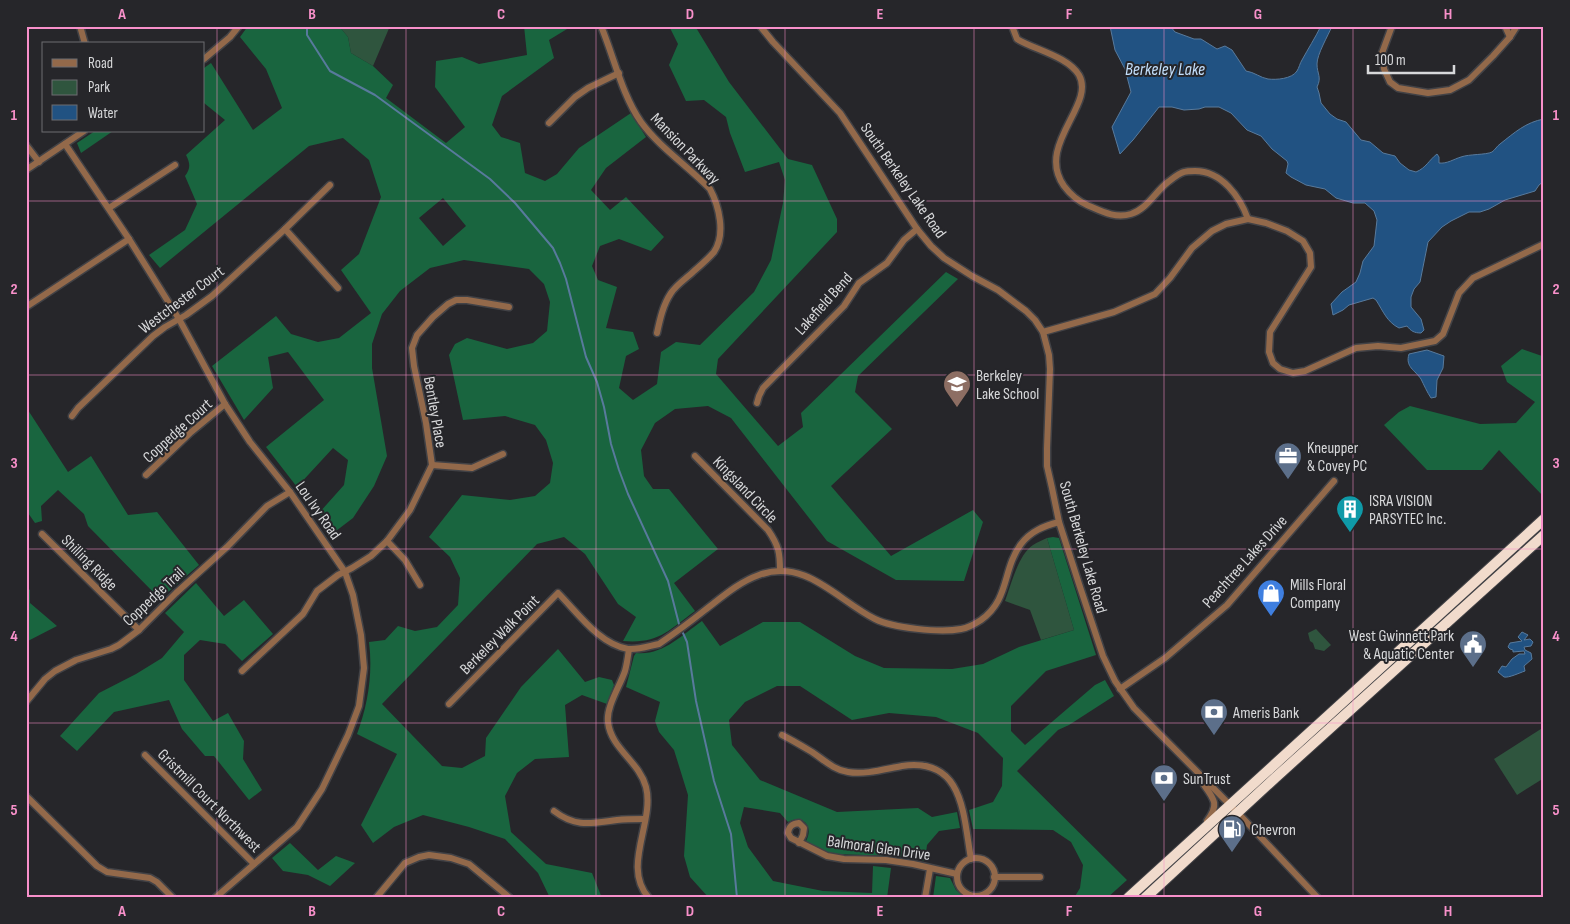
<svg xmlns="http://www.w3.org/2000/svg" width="1570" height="924" font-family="'Sofia Sans Condensed',sans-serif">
<rect width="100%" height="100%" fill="#26262a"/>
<g fill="#2f553e">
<polygon points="339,26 390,26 373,66 351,53 348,37"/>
<path d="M1047,538L1074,630L1041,640L1030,610L1005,601C1011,585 1018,555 1033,545C1037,542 1043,540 1047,538Z"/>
<polygon points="1316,629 1331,645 1324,651 1315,649 1313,643 1310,641 1308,633"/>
<polygon points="1544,727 1544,778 1517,795 1494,759"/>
</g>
<g fill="#19653f" fill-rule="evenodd">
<path d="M248,26H339L348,37L351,53L373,66L393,85L386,98L446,143L465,127L435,87L436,61L462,57L479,64L527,55L524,26H572L549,40L554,58L502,96L492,125L501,137L520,143L525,173L545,181L557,174L579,148L631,113L646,137L606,168L591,190L610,210L626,197L664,237L651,251L619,239L600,246L592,266L598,280L617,287L606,328L633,332L639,349L626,356L619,388L633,400L657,384L661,352L676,342L700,345L754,292L771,260L783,203L785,180L779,162L745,172L730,133L726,117L704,100L686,101L669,65L678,44L669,26H695L729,82L788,159L812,165L837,219V232L718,359L716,374L778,446L803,427L801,413L946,272L958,279L858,376L855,392L892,429L831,486L891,556L973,510L983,522L964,581L896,580L827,541L731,418L708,406L675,409L655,423L641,450L644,476L653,489H669L718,549L674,583L695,611C668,631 658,644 623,641L636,617L618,604L585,554L564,537L537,544L382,704L442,766L462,768L485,756L486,738L521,687L558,649L585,682L599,677L612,680L614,685L607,704L582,695L565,705L569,757L535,759L517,773L505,796L511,832L546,864L592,873L602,898H550L538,873L505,839L469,827L423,815L394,827L373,843L361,825L397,754L357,734C368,705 373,673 369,642L385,640L398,626L415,631L437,627L458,605L460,578L450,557L429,537L462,495L510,500L535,496L550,483L553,463L546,440L535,425L505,416L463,420L449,355L455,344L467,338L507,349L533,343L547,331L550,302L544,284L529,269L464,260L430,268L400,291L382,314L372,344V368L387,456L374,486L353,518L332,534L319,513L344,485L348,460L333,448L297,487L266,447L324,400L288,352L268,357L273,388L244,420L212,366L276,316L291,334L318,342L339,338L371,313L341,270L359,254L381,197L369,160L343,138L309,146L160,268L149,255L185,230L197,204L185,176C191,168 190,163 186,155L225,120L204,103V68L211,63L253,130L282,108L266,69L240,37ZM443,198L466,226L443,246L419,218Z"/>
<polygon points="95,131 113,131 81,153 77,143"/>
<polygon points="1522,349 1542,356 1544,355 1543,496 1499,450 1482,470 1427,470 1384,425 1399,412 1410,406 1480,424 1516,423 1535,402 1507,382 1501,366"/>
<polygon points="26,407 68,472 91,456 128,515 157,512 199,565 160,599 88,526 84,514 58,490 41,506 42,521 35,523 26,510"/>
<path d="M1053,537L1059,538L1096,655L1046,671L1011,706V731L1025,745L1095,685L1105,680L1114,696L1069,725L1058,730L1017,771L1127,880L1107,898H1074L1080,888L1083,865L1071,842L1053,830L973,829L969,810L993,802L1002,786L1003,758L978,733L936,717L889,713L852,720L800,686H777L745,702L729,720L732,745L760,780L837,812L918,808L932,817L957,812L960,828L939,831L927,845L925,861L911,857L896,856L831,854L807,843L806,841C814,826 803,814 788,822L780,813L744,807L740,823L748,847L773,881L823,891L872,893L873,866L891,868L887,898H709L690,877L684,856L688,795L674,750L659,732L655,721L660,702L626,687L634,656L636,653C662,656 682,635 702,621L720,646L763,622H800L855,656L884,668L952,669L983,664L1019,647L1074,630L1047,538Z"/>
<polygon points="196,583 224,616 244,600 273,634 242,661 225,644 200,640 184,655 184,680 213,721 228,713 244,741 243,759 262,790 249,800 214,756 205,756 182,729 169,700 114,712 77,751 60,736 99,693 136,674 162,658 184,632 165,613"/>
<polygon points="26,587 30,590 30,603 57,626 26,642"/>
<polygon points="290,843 318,870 336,856 355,863 330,886 308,875 283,871 272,858"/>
<polygon points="936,876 950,878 956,890 966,898 955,898 953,895 942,898 933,898"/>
</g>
<g fill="#215282" stroke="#587a9c">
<path d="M1110,26H1170L1175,32L1194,39H1201L1217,49L1225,46L1232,50L1246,71C1254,72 1261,78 1268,79C1276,80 1292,79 1297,71C1299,68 1300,63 1302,60C1308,49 1315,38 1321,26H1332C1328,36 1317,54 1317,64C1317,74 1322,77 1317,87L1319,93L1321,103L1330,114L1337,119L1346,122L1361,140L1370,142L1383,153L1395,156L1400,163L1409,170L1416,172C1426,168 1429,160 1437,154L1439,157V163C1447,164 1454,159 1461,157C1469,154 1486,155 1492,152C1495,150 1497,146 1500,144C1514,133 1526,122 1544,119V181L1539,185L1535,191L1505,200L1489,209L1480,212H1469L1451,221L1442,227L1428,242L1420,282L1414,289L1411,297V307L1421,319L1424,330L1421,333C1414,333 1411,331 1407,326L1399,328C1387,322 1383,311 1376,300L1373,298L1349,305L1343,310L1333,315L1331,304L1342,292L1356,282L1360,273L1363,261L1374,246L1377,220L1374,211L1365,203H1353L1336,198L1325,189L1306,185L1291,177L1286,173L1288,164L1287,161L1272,149L1261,136L1247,130L1231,113L1219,107H1205L1199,109L1184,110L1172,107H1159L1133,140L1120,154L1112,127L1131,92L1125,69L1115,50Z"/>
<path d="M1427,350L1444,356L1443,368L1437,380L1436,397L1431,398C1427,392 1424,385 1421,379C1415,370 1405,367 1409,354Z"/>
<path d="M1522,632L1528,635L1524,640L1530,639L1533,642L1531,646L1524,647L1525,650L1531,653L1532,659L1524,666L1525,671C1519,673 1509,678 1504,677L1498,672L1502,666L1506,667L1512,659L1519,654H1525L1524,651L1513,652V650L1510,649L1508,647L1510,643L1522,641L1518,637Z"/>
</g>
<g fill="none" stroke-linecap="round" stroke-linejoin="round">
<g stroke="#587a9c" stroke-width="2">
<polyline points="307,26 307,35 330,71 375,95 490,179 515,203 553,248 560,263 566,279 586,357 597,382 604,407 611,444 619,470 628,494 668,581 679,624"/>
<polyline points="683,633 687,642 696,701 714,781 731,834 737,898"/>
</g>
<g stroke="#424246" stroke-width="9">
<g id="minor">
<polyline points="80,26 85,44"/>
<path d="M601,26C614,57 622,95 641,122C660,148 688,166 710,189C719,206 726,234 714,252C708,259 701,265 694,271C687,278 677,284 671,293C663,305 660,319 657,333"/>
<polyline points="760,26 773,42 840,113 917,229 931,246 944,258 972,276 998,290 1026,311 1035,320 1043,332 1049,355 1050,369 1047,448 1047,466 1052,488 1059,522 1079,584 1103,656 1115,681 1134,708 1238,813 1318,898"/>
<path d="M1012,26L1017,39C1035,50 1067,56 1079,75C1096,105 1035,145 1064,186C1070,194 1078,201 1087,205C1101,211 1115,219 1131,214C1147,209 1155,192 1168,182C1172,179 1179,173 1184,172C1187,171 1192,171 1195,171C1222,171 1240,197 1248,219"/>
<polyline points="1392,26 1382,53 1384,69 1390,82 1398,88 1428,93 1450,90 1469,80 1493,56 1510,37 1517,26"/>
<polyline points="1505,26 1510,37"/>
<polyline points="204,59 230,37 239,26"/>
<polyline points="549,123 575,97 588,88 619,73"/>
<polyline points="65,144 129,239 179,319 225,404 250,442 290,492 345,572 353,595 361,635 364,668 359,706 348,735 322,789 297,827 215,898"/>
<polyline points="26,145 39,162"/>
<polyline points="26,170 84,131"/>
<polyline points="109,208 175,165"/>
<polyline points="285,229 338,288"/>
<polyline points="26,307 129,239"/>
<polyline points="1043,332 1114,312 1155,294 1170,278 1192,248 1212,231 1226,224 1248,219 1266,223 1287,231 1303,241 1310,253 1311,267 1270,332 1269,352 1273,363 1280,369 1293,373 1305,371 1356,348 1378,346 1401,348 1435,341 1443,334 1459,293 1473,278 1544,244"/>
<polyline points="757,403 759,396 763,388 844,306 859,283 887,263 904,240 917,229"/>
<polyline points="72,416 78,408 153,336 165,327 186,315 212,296 285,229 330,185"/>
<path d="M695,456L768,530C779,546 780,553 780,571"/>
<polyline points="432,465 472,468 503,454"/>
<polyline points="146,475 190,433 225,404"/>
<polyline points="42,534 139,630"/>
<polyline points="387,541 405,560 420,585"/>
<path d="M629,649C628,656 627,664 625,671C620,686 606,707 608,722C611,749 639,761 646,787C655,822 621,867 649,898"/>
<polyline points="242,671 303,614 317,591 338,575 352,568 371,556 387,541 410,510 432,465 426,423 414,366 412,348 417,335 433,317 448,304 456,300 467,300 509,307"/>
<polyline points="1120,689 1165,658 1227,605 1334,481"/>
<polyline points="26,702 45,679 55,671 76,660 111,649 119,645 139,630 176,593 227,547 267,506 290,492"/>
<path d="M449,704L558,593C578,613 599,644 628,649C639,650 649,646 659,644C675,633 690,622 705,610C722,597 739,582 759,575C806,558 837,600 875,619C893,628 940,633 961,629C968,628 975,624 981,620C1010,599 1002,570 1021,544C1031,531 1044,526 1059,522"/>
<path d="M782,735C792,740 802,746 812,752C824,760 834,770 848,772C865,775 885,769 902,766C964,757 963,814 971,859"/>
<polyline points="145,755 254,864"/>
<path d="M1204,785C1215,800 1219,805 1207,821"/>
<polyline points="26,796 97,866 107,872 150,878 157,882 173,898"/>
<path d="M554,811C576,828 592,823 617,820C626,819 635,819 644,819"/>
<path d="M799,843L803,835L804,828L799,823C792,824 789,826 788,833L791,838L827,856L844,859L886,860L913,864L957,874"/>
<circle cx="976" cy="877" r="19"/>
<polyline points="994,877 1040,877"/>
<polyline points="376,898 405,863 419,857 429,855 451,858 469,864 510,898"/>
<polyline points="925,898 930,869"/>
</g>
</g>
<g stroke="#424246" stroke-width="12">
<g id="highway">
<polyline points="1128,898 1544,519"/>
<polyline points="1145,898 1275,778 1544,535"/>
</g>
</g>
<use href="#minor" stroke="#93694a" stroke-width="6"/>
<use href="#highway" stroke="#f1dbcc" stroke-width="10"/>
</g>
<path fill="none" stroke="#f890ca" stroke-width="1" stroke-opacity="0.55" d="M217,26V898M406,26V898M596,26V898M785,26V898M974,26V898M1164,26V898M1353,26V898M26,201H1544M26,375H1544M26,549H1544M26,723H1544"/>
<defs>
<g id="school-pin" transform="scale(1.4375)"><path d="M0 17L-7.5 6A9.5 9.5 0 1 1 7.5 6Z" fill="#8d6e63" stroke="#26262a"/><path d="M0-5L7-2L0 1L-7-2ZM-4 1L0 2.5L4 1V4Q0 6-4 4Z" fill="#fff"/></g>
<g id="office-pin" transform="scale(1.4375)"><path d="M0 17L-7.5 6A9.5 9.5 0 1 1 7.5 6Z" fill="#5c6f8a" stroke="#26262a"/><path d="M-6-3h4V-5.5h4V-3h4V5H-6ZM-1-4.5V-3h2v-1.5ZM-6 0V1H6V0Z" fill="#fff"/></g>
<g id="building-pin" transform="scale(1.4375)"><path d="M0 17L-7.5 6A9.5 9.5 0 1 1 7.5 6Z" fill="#0f9aa8" stroke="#26262a"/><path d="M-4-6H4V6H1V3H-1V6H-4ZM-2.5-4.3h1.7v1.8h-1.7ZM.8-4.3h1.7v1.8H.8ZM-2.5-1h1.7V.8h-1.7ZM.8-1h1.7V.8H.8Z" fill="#fff"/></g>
<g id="shop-pin" transform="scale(1.4375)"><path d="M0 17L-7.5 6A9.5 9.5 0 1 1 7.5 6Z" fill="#3f7fe0" stroke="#26262a"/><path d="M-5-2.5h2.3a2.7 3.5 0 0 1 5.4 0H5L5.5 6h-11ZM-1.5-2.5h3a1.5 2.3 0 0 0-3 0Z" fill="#fff"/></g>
<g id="civic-pin" transform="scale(1.4375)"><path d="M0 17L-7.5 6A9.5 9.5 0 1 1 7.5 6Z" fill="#5c6f8a" stroke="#26262a"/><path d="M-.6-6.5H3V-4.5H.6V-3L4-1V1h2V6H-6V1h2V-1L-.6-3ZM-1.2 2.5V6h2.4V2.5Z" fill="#fff"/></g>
<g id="bank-pin" transform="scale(1.4375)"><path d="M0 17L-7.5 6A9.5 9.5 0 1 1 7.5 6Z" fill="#5c6f8a" stroke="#26262a"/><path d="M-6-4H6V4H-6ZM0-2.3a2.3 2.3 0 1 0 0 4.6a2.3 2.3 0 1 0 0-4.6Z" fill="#fff"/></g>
<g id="fuel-pin" transform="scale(1.4375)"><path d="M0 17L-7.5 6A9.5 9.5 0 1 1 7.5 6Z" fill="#5c6f8a" stroke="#26262a"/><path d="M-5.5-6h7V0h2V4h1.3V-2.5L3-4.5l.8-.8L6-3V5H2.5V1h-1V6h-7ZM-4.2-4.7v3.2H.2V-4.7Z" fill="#fff"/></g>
</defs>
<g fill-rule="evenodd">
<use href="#school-pin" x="957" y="384"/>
<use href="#office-pin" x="1288" y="456"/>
<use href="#building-pin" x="1350" y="509"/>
<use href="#shop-pin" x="1271" y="593"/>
<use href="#civic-pin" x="1473" y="644"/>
<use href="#bank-pin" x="1214" y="712"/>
<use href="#bank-pin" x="1164" y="778"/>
<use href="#fuel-pin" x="1232" y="829"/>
</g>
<g text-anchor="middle" stroke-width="4" stroke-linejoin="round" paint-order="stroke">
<g font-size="16" fill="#d7d8da" stroke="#26262a">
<text transform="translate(686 148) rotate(46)" y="6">Mansion Parkway</text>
<text transform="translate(904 180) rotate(55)" y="6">South Berkeley Lake Road</text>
<text transform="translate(181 299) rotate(-37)" y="6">Westchester Court</text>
<text transform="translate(823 303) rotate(-48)" y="6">Lakefield Bend</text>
<text transform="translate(436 412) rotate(80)" y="6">Bentley Place</text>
<text transform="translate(177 430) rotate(-42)" y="6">Coppedge Court</text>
<text transform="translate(746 489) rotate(46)" y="6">Kingsland Circle</text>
<text transform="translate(319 510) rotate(55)" y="6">Lou Ivy Road</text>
<text transform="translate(1084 547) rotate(74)" y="6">South Berkeley Lake Road</text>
<text transform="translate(1244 561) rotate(-48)" y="6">Peachtree Lakes Drive</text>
<text transform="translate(90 562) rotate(45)" y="6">Shilling Ridge</text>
<text transform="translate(153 596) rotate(-43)" y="6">Coppedge Trail</text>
<text transform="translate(499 634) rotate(-45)" y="6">Berkeley Walk Point</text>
<text transform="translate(210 800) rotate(45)" y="6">Gristmill Court Northwest</text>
<text transform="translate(879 847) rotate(8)" y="6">Balmoral Glen Drive</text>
</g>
<g font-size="16" fill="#d7d8da" stroke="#26262a" text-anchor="start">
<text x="976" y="381">Berkeley<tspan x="976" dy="18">Lake School</tspan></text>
<text x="1307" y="453">Kneupper<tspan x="1307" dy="18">&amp; Covey PC</tspan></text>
<text x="1369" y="506">ISRA VISION<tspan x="1369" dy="18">PARSYTEC Inc.</tspan></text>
<text x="1290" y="590">Mills Floral<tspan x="1290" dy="18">Company</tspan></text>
<text x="1454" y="641" text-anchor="end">West Gwinnett Park<tspan x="1454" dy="18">&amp; Aquatic Center</tspan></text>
<text x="1233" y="718">Ameris Bank</text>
<text x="1183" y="784">SunTrust</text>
<text x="1251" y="835">Chevron</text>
</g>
<g font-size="18" font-style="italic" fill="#c3dffc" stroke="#26262a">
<text x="1165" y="75">Berkeley Lake</text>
</g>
</g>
<rect width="1570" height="924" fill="none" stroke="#26262a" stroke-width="55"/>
<rect x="42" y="42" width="162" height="90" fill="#26262a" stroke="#6d6d70"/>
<rect x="52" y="59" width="25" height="8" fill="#93694a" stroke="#6d6d70"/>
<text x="88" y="68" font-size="15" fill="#d7d8da">Road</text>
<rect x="52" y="80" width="25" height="15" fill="#2f553e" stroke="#6d6d70"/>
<text x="88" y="92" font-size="15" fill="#d7d8da">Park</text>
<rect x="52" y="105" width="25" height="15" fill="#215282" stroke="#6d6d70"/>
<text x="88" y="118" font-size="15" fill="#d7d8da">Water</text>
<path d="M1368 65v8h86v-8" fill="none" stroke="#d7d8da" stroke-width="2.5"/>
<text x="1375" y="65" font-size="15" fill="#d7d8da" stroke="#26262a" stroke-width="4" paint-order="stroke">100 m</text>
<rect x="28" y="28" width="1514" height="868" fill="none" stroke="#f890ca" stroke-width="2"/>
<g font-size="16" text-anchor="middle" font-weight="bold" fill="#f890ca">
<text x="122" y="19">A</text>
<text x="312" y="19">B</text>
<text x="501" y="19">C</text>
<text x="690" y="19">D</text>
<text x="880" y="19">E</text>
<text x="1069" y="19">F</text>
<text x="1258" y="19">G</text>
<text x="1448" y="19">H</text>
<text x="14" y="120">1</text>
<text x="1556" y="120">1</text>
<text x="14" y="294">2</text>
<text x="1556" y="294">2</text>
<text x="14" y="468">3</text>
<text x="1556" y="468">3</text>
<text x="14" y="641">4</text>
<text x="1556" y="641">4</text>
<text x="14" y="815">5</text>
<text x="1556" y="815">5</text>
<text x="122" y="916">A</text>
<text x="312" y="916">B</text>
<text x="501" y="916">C</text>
<text x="690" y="916">D</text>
<text x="880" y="916">E</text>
<text x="1069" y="916">F</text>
<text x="1258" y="916">G</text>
<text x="1448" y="916">H</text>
</g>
</svg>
